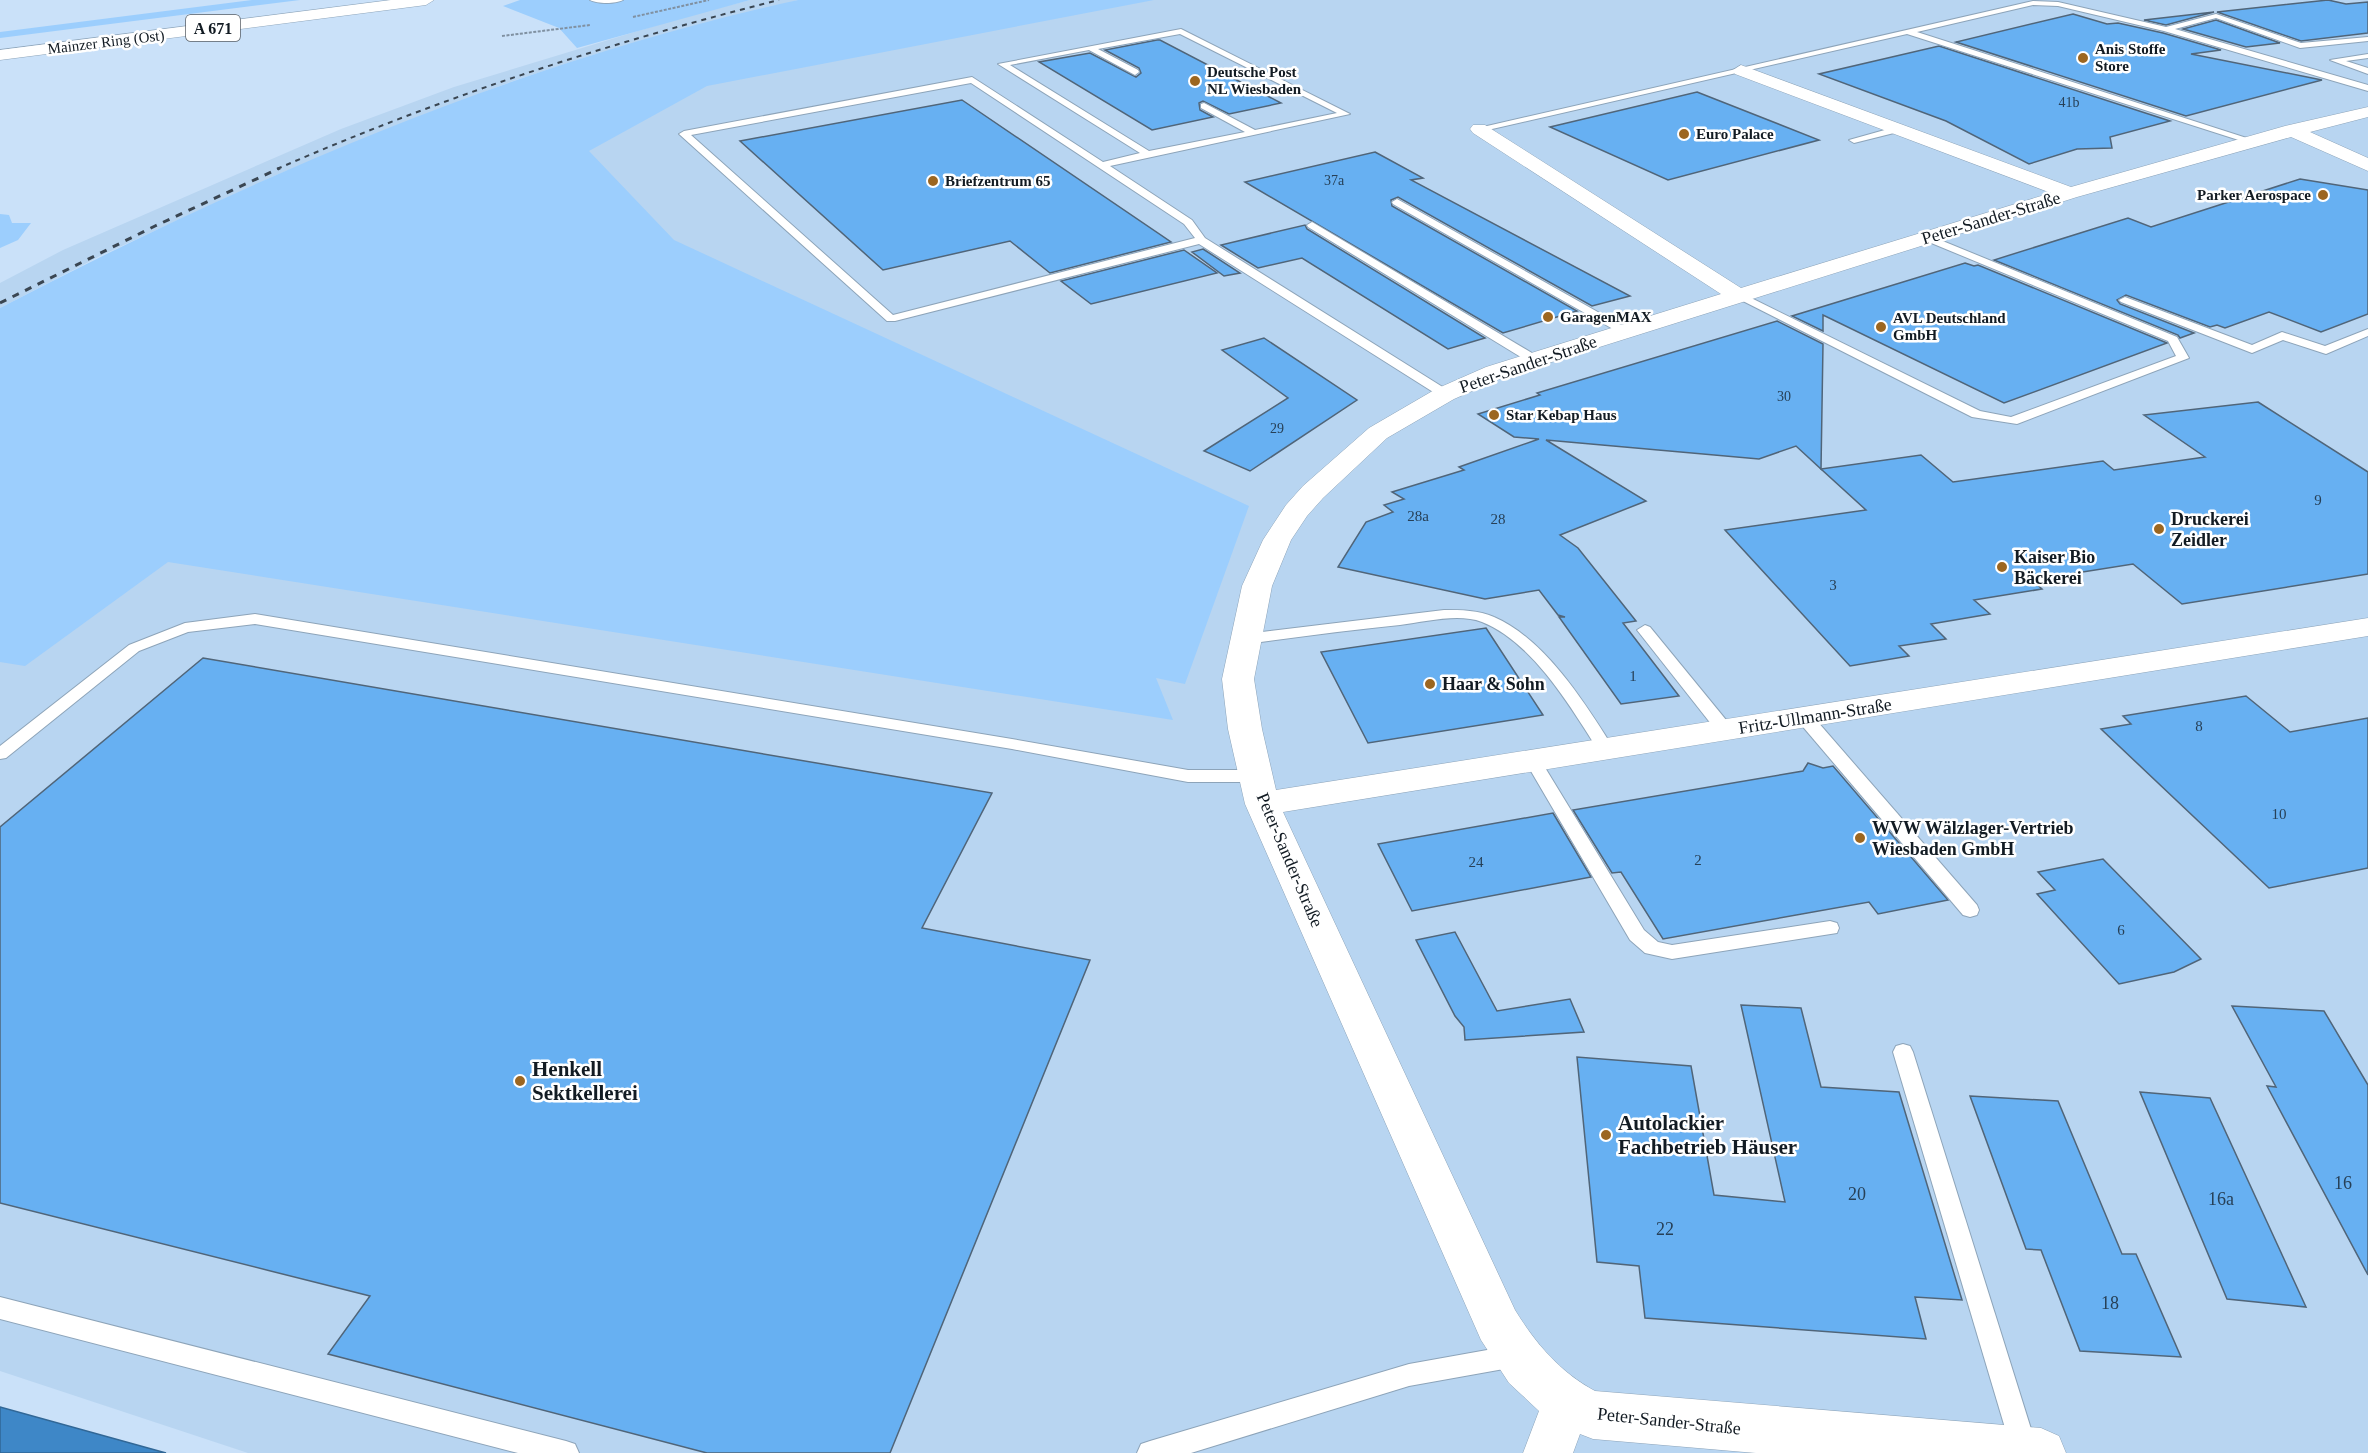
<svg xmlns="http://www.w3.org/2000/svg" width="2368" height="1453" font-family="Georgia,serif">
<rect width="100%" height="100%" fill="#cae1f9"/>
<g fill="#b8d5f1">
<polygon points="750,0 798,0 593,55 513,81 415,118 274,176 102,255 0,308 0,283 63,250 341,129 454,87 684,17"/>
<polygon points="934,0 2368,0 2368,1453 248,1453 0,1371 0,403 644,75"/>
</g>
<g fill="#9ccefd">
<polygon points="252,0 300,0 0,38 0,32"/>
<polygon points="520,0 750,0 577,48 559,28 503,6"/>
<path d="M798,0H1154L707,86L589,151L674,240L1249,506L1185,684L1156,678L1173,720L168,562L25,666L0,662V308C252,177 519,61 798,0Z"/>
<polygon points="0,214 9,215 12,223 31,223 18,240 0,248"/>
</g>
<polygon fill="#3e87c7" stroke="#316796" stroke-width="1.5" points="0,1407 166,1453 0,1453"/>
<g fill="#67b0f2" stroke="#506579" stroke-width="1.5">
<polygon points="2328,0 2346,4 2368,2 2368,33 2301,41 2217,12"/>
<polygon points="2214,12 2166,25 2144,20"/>
<polygon points="2073,14 2107,24 2118,23 2163,33 2221,50 2191,54 2322,80 2186,116 1956,42"/>
<polygon points="2216,20 2280,43 2246,47 2183,29"/>
<polygon points="1157,40 1160,40 1281,103 1229,114 1203,101 1199,103 1200,110 1213,117 1152,130 1039,62 1090,53 1136,77 1141,73 1139,68 1105,50"/>
<polygon points="1939,46 2170,121 2110,137 2112,148 2077,149 2029,164 1946,121 1819,74"/>
<polygon points="1697,92 1819,140 1668,180 1550,127"/>
<polygon points="962,100 1171,242 1050,273 1010,241 883,270 740,141"/>
<polygon points="1375,152 1423,178 1411,180 1630,296 1592,306 1398,197 1391,200 1392,206 1577,311 1503,333 1245,182"/>
<polygon points="2300,179 2368,190 2368,314 2321,332 2269,312 2225,328 2217,325 2210,327 2126,295 2117,300 2120,304 2194,333 2180,338 2178,335 1994,260 2128,218 2151,227"/>
<polygon points="1305,225 1307,229 1485,338 1448,349 1302,258 1258,268 1221,245"/>
<polygon points="1203,249 1240,273 1224,276 1192,252"/>
<polygon points="1184,250 1217,273 1091,304 1061,281"/>
<polygon points="1965,263 1974,266 1978,265 2167,343 2004,403 1823,315 1823,331 1792,316"/>
<polygon points="1777,321 1823,344 1821,469 1796,446 1759,459 1546,440 1646,501 1560,535 1578,548 1636,621 1623,623 1679,696 1621,704 1559,617 1565,617 1558,615 1539,590 1485,599 1338,567 1366,522 1393,512 1384,505 1404,499 1392,492 1464,470 1459,467 1539,439 1514,437 1478,414 1540,395 1537,393"/>
<polygon points="1264,338 1357,400 1250,471 1204,451 1288,398 1222,350"/>
<polygon points="2258,402 2368,472 2368,574 2182,604 2133,564 2032,580 2042,589 1974,600 1990,614 1931,624 1946,639 1899,646 1909,656 1850,666 1725,530 1866,510 1821,469 1921,455 1953,482 2103,461 2114,470 2205,457 2144,415"/>
<polygon points="1486,628 1543,715 1368,743 1321,652"/>
<polygon points="203,658 992,793 922,928 1090,960 890,1453 707,1453 328,1354 370,1296 0,1203 0,827"/>
<polygon points="2246,696 2290,732 2368,718 2368,868 2269,888 2101,729 2131,724 2123,716"/>
<polygon points="1808,763 1823,768 1833,766 1948,900 1878,914 1869,902 1663,939 1621,872 1612,873 1573,810 1803,771"/>
<polygon points="1553,813 1591,877 1412,911 1378,844"/>
<polygon points="2103,859 2201,959 2174,972 2119,984 2037,894 2055,890 2038,872"/>
<polygon points="1455,932 1497,1011 1570,999 1584,1032 1465,1040 1464,1027 1455,1016 1416,940"/>
<polygon points="1741,1005 1801,1008 1821,1087 1899,1092 1962,1300 1915,1297 1926,1339 1645,1318 1639,1266 1597,1262 1577,1057 1691,1066 1714,1195 1785,1202"/>
<polygon points="2232,1006 2324,1011 2368,1085 2368,1275 2267,1086 2276,1087"/>
<polygon points="2140,1092 2210,1098 2306,1307 2227,1299"/>
<polygon points="1970,1096 2058,1101 2122,1254 2136,1254 2181,1357 2080,1351 2041,1250 2026,1249"/>
</g>
<g fill="none" stroke-linecap="round" stroke-linejoin="round">
<g stroke="#8da4b9" stroke-width="2">
<g id="service">
<path d="M590,0H623C616,4 597,4 590,0Z"/>
<polygon points="2033,1 2058,2 2166,27 2216,14 2301,43 2368,37 2368,41 2300,48 2216,18 2175,29 2368,85 2368,91 2164,31 2058,6 2033,5 1917,32 2256,141 2248,143 1907,34 1479,132 1474,129"/>
<path d="M1181,29L1350,114L1110,166L1192,220L1205,238L1449,391L1451,394L1449,397H1441L1199,244L895,321H887L679,134L684,131L972,77L1103,162L1140,153L998,64ZM1180,34L1337,113L1255,130L1204,103L1201,104V108L1245,132L1149,151L1010,65L1089,50L1135,75L1139,72L1138,70L1098,49ZM971,83L1184,224L1195,238L893,315L691,135Z"/>
<polygon points="2368,54 2368,58 2346,61 2368,68 2368,74 2330,60"/>
<polygon points="1899,126 1902,127 1902,131 1854,143 1849,140"/>
<polygon points="1397,199 1628,329 1630,331 1624,334 1620,333 1393,204 1392,202"/>
<polygon points="1312,222 1537,356 1539,359 1537,362 1529,362 1308,227 1307,225"/>
<polygon points="1928,235 2177,337 2189,358 2017,424 1972,417 1731,295 1737,292 1741,293 1980,411 2011,417 2176,356 2168,341 1924,240 1923,238"/>
<polygon points="2125,297 2252,345 2282,332 2325,346 2368,329 2368,336 2326,354 2283,340 2252,353 2121,302 2119,300"/>
<path d="M1444,610C1461,610 1479,610 1494,617C1545,639 1585,703 1614,749L1612,753H1600C1572,709 1533,642 1482,622C1458,613 1425,622 1400,625C1349,630 1297,637 1246,644L1238,639L1246,634Z"/>
<polygon points="255,614 1012,739 1188,770 1255,770 1261,772 1264,776 1261,780 1255,782 1188,782 1012,749 255,624 188,632 139,651 6,758 0,759 0,746 129,645 185,623"/>
<polygon points="1645,625 1650,627 1731,726 1733,730 1731,734 1719,734 1637,630"/>
<polygon points="1804,712 1810,713 1977,905 1979,910 1977,915 1970,917 1963,915 1798,721 1796,717 1798,713"/>
<polygon points="1533,756 1539,757 1541,761 1644,930 1658,942 1672,945 1830,921 1837,923 1839,928 1837,933 1672,959 1645,953 1630,940 1525,761 1527,757"/>
<polygon points="1903,1044 1910,1046 1913,1052 2037,1448 2035,1453 2013,1453 2011,1448 1893,1052 1896,1046"/>
<polygon points="0,1297 566,1441 575,1444 579,1453 518,1453 0,1319"/>
<polygon points="1515,1345 1524,1348 1527,1356 1524,1364 1515,1367 1409,1386 1191,1453 1137,1453 1141,1444 1150,1441 1409,1364"/>
</g>
</g>
<g stroke="#8da4b9" stroke-width="1">
<path id="minor" d="M1741,65L2071,187L2285,126L2368,107V117L2310,132L2368,158V171L2291,137L2077,197L1504,377L1454,399L1387,438L1323,498L1307,516L1291,540L1272,586L1254,679L1262,729L1276,790L2368,618V636L1283,812L1515,1310C1536,1344 1560,1372 1595,1391L2041,1428L2059,1436L2066,1453H1756L1593,1439L1580,1434L1573,1453H1523L1539,1411L1509,1383L1481,1340L1245,804L1228,729L1222,679L1242,586L1263,540L1286,505L1303,486L1369,428L1436,389L1486,367L1721,294L1473,133L1470,129L1473,125H1485L1741,288L2051,193L1735,74L1733,70Z"/>
</g>
<g stroke="#8da4b9" stroke-width="1">
<polygon id="motorway" points="391,0 434,0 426,5 0,60 0,50"/>
</g>
<g stroke="#8091a2" stroke-width="2" stroke-dasharray="3 1.5" stroke-linecap="butt">
<polyline points="633,17 709,0"/>
<polyline points="502,36 590,25"/>
</g>
<use href="#service" fill="#fff" fill-rule="evenodd"/>
<use href="#minor" fill="#fff" fill-rule="evenodd"/>
<use href="#motorway" fill="#fff" fill-rule="evenodd"/>
<path stroke="#3a4652" stroke-width="2" stroke-dasharray="5 5" stroke-linecap="butt" d="M277,169C439,98 607,43 779,0"/>
<polyline stroke="#3a4652" stroke-width="3" stroke-dasharray="7 7" stroke-linecap="butt" points="0,303 155,226 280,168"/>
</g>
<g fill="#9c6620" stroke="#fff" stroke-width="2">
<circle cx="2083" cy="58" r="6"/>
<circle cx="1195" cy="81" r="6"/>
<circle cx="1684" cy="134" r="6"/>
<circle cx="933" cy="181" r="6"/>
<circle cx="2323" cy="195" r="6"/>
<circle cx="1548" cy="317" r="6"/>
<circle cx="1881" cy="327" r="6"/>
<circle cx="1494" cy="415" r="6"/>
<circle cx="2159" cy="529" r="6"/>
<circle cx="2002" cy="567" r="6"/>
<circle cx="1430" cy="684" r="6"/>
<circle cx="1860" cy="838" r="6"/>
<circle cx="520" cy="1081" r="6"/>
<circle cx="1606" cy="1135" r="6"/>
</g>
<g text-anchor="middle" stroke-width="5" stroke-linejoin="round" paint-order="stroke">
<g font-size="14" fill="#274057">
<text x="2069" y="107">41b</text>
<text x="1334" y="185">37a</text>
<text x="1784" y="401">30</text>
<text x="1277" y="433">29</text>
</g>
<g font-size="15" fill="#121b23" stroke="#fff">
<text transform="translate(106 42) rotate(-7)" y="5">Mainzer Ring (Ost)</text>
</g>
<g font-size="15" font-weight="bold" fill="#121b23" stroke="#fff" text-anchor="start">
<text x="2095" y="54">Anis Stoffe<tspan x="2095" dy="17">Store</tspan></text>
<text x="1207" y="77">Deutsche Post<tspan x="1207" dy="17">NL Wiesbaden</tspan></text>
<text x="1696" y="139">Euro Palace</text>
<text x="945" y="186">Briefzentrum 65</text>
<text x="2311" y="200" text-anchor="end">Parker Aerospace</text>
<text x="1560" y="322">GaragenMAX</text>
<text x="1893" y="323">AVL Deutschland<tspan x="1893" dy="17">GmbH</tspan></text>
<text x="1506" y="420">Star Kebap Haus</text>
</g>
<g font-size="15" fill="#274057">
<text x="2318" y="505">9</text>
<text x="1418" y="521">28a</text>
<text x="1498" y="524">28</text>
<text x="1833" y="590">3</text>
<text x="1633" y="681">1</text>
<text x="2199" y="731">8</text>
<text x="2279" y="819">10</text>
<text x="1698" y="865">2</text>
<text x="1476" y="867">24</text>
<text x="2121" y="935">6</text>
</g>
<rect fill="#fff" stroke="#595f65" stroke-width="1.5" x="186" y="15" width="54" height="26" rx="4.5"/>
<g font-size="16" font-weight="bold" fill="#121b23">
<text x="213" y="34">A 671</text>
</g>
<g font-size="18" fill="#121b23" stroke="#fff">
<text transform="translate(1991 218) rotate(-17)" y="6">Peter-Sander-Straße</text>
<text transform="translate(1528 364) rotate(-19)" y="6">Peter-Sander-Straße</text>
<text transform="translate(1815 716) rotate(-9)" y="6">Fritz-Ullmann-Straße</text>
<text transform="translate(1290 860) rotate(67)" y="6">Peter-Sander-Straße</text>
<text transform="translate(1669 1421) rotate(6)" y="6">Peter-Sander-Straße</text>
</g>
<g font-size="18" font-weight="bold" fill="#121b23" stroke="#fff" text-anchor="start">
<text x="2171" y="525">Druckerei<tspan x="2171" dy="21">Zeidler</tspan></text>
<text x="2014" y="563">Kaiser Bio<tspan x="2014" dy="21">Bäckerei</tspan></text>
<text x="1442" y="690">Haar &amp; Sohn</text>
<text x="1872" y="834">WVW Wälzlager-Vertrieb<tspan x="1872" dy="21">Wiesbaden GmbH</tspan></text>
</g>
<g font-size="18" fill="#274057">
<text x="2343" y="1189">16</text>
<text x="1857" y="1200">20</text>
<text x="2221" y="1205">16a</text>
<text x="1665" y="1235">22</text>
<text x="2110" y="1309">18</text>
</g>
<g font-size="21" font-weight="bold" fill="#121b23" stroke="#fff" text-anchor="start">
<text x="532" y="1076">Henkell<tspan x="532" dy="24">Sektkellerei</tspan></text>
<text x="1618" y="1130">Autolackier<tspan x="1618" dy="24">Fachbetrieb Häuser</tspan></text>
</g>
</g>
</svg>
